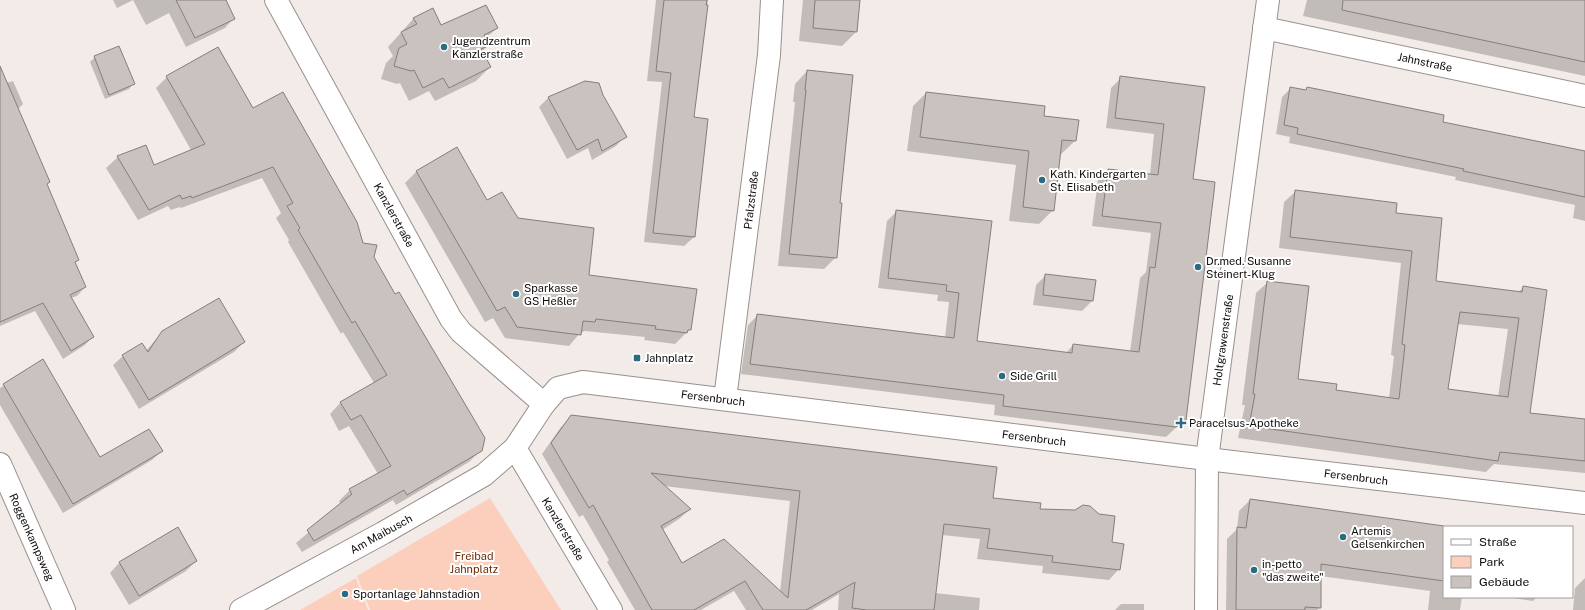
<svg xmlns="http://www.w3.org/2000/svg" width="1585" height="610" font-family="'Public Sans',sans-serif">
<rect width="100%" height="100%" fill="#f3ebe7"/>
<g fill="#fccfbd">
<polygon points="490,498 561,610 370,610 357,576"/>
<polygon points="356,578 368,610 300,610"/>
</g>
<g fill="#0003" fill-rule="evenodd">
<polygon points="113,0 133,0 117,8"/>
<polygon points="133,0 225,0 234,18 225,28 186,47 169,13 146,25"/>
<polygon points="656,0 708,0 693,118 694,237 684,246 644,242 662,82 647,81"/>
<polygon points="803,0 859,0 856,32 842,46 799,41"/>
<polygon points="1307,0 1585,0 1585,76 1303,16"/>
<polygon points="414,18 440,26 497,28 485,39 488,45 482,52 490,67 476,81 435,101 429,91 409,101 400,83 397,84 381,79 386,63 393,56 388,47"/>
<polygon points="95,57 133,84 129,89 105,99 90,62"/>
<polygon points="0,70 6,83 13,81 23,104 18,109 46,185 78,260 75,263 85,287 77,296 71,298 93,336 85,345 63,359 35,311 0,326"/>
<polygon points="807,71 839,204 836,257 824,269 778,266 795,102 793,102 795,84"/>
<polygon points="167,77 253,110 373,257 481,450 469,462 396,505 393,500 302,552 296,543 341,505 339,501 350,490 378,474 349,426 339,431 330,414 341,402 374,383 343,332 341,334 288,242 289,240 276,218 281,213 262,178 181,208 180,207 171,210 168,206 138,220 106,168 118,157 146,146 153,166 191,150 156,88"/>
<polygon points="1121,78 1204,88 1192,180 1185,419 1166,437 994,415 995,405 741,374 748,325 758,315 945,338 949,302 937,301 938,295 878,288 887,221 897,211 991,222 975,342 1066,353 1073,345 1130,352 1140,278 1146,272 1151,233 1092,226 1098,180 1108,170 1150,175 1154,134 1106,128 1111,88"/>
<polygon points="1291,88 1305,91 1307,88 1442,123 1585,152 1585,221 1573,218 1575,205 1455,180 1456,177 1289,143 1290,137 1276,134 1282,97"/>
<polygon points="926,93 1075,141 1060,155 1053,210 1039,224 1009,221 1016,165 907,151 913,106"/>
<polygon points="603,96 625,136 616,146 592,160 588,148 567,159 539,107 548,98"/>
<polygon points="456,149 487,201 517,219 588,276 690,329 675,344 644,340 645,337 585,331 580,333 569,346 505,338 493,318 485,322 405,183 416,172"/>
<path d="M1296,191L1395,214L1435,282L1518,292L1524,287L1529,414L1585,420V473L1494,464L1486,472L1238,438L1245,405H1242L1256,293L1268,282L1297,379L1335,391L1389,398L1394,356L1391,355L1401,263L1279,248L1284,202ZM1457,324L1508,329L1498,397L1447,390Z"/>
<polygon points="1046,275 1092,301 1082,311 1033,305 1036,285"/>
<polygon points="162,332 244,342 234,352 139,409 113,365 123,356 146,351"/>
<polygon points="43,361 100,459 162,451 152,460 63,513 0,405 0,388"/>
<path d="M572,416L992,498L1039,510L1110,543L1119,569L1109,580L1042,573L1043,566L977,559L980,539L942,535L935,593L980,598L979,610H838L839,594L812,610H746L734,591L701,610H635L607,562L609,560L583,515L579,517L542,454L561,427ZM664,486L790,501L780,592L724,541L682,565L662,530L679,519L690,509Z"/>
<polygon points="1250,500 1444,527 1444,597 1462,597 1460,610 1428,610 1430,591 1320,576 1320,608 1317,610 1226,610 1227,539 1237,529 1239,511"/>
<polygon points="177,529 196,561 186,571 129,605 110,573 119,563"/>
<polygon points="1585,578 1585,610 1573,610 1575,588"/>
<polygon points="1506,597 1537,597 1533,601"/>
<polygon points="1121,604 1144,604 1144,610 1115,610"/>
</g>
<g fill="#cac2bf" stroke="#857e7b" fill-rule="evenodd">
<polygon points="176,0 226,0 235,19 195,38"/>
<polygon points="664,0 707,0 706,5 708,5 694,117 708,119 695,237 653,233 671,73 656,71"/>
<polygon points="815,0 860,0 857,32 813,28"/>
<polygon points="1343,0 1585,0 1585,62 1342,10"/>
<polygon points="486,5 498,28 484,35 490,45 481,49 491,67 449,88 443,78 423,88 414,70 411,71 394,66 399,48 407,44 401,32 417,24 413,18 433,8 441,25"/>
<polygon points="119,46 135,84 109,95 94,56"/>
<polygon points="218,47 253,108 283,92 357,222 363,243 377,245 374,257 395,294 399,292 485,438 482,451 407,495 404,490 314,541 307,530 352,494 349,489 391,466 361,415 351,420 340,402 387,375 355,321 352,323 298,230 300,228 287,206 293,203 273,167 192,198 191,196 182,199 180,195 149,210 117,156 146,145 154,165 205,144 166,76"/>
<polygon points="0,66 50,182 47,184 79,260 75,262 86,287 70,295 94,337 71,351 43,303 0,322"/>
<polygon points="807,70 853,75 840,203 842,203 837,258 789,254 806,90 805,90"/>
<polygon points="1120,76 1205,87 1193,179 1215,182 1214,192 1186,420 1176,427 1003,406 1004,395 750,364 757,314 954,338 959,293 946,291 947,285 888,278 896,210 992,221 977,341 1072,353 1073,344 1139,352 1150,267 1155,268 1161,223 1102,216 1108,169 1158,175 1164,124 1115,118"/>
<polygon points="585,81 599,83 603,95 627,137 602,151 598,139 577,150 548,97"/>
<polygon points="1290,87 1306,90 1307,87 1444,115 1443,122 1585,151 1585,197 1463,171 1464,169 1297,134 1298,128 1284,125"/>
<polygon points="926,92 1045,106 1044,116 1079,120 1076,141 1062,140 1054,211 1023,207 1029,151 920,137"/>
<polygon points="457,147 487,200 502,192 518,218 594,228 589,275 697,289 691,330 688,330 687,333 655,329 656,326 596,319 595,322 583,321 581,335 517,327 505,307 497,311 416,171"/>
<path d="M1295,190L1397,203L1396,213L1442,218L1436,281L1522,292L1523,286L1547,290L1530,413L1585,419V461L1500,452L1498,461L1249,426L1255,394H1253L1267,281L1309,286L1298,379L1337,384L1336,390L1399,399L1405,345L1402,344L1412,251L1290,237ZM1460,312L1519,318L1508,397L1448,389Z"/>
<polygon points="1045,274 1096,280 1093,301 1043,295"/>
<polygon points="219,298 245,342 149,400 122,355 142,343 148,352 162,331"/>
<polygon points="43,359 100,457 149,429 163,451 73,504 3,384"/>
<path d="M571,415L997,467L993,498L1041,503L1040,509L1075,510L1083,505L1090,506L1099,514L1115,516L1112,542L1124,544L1120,570L1052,562L1053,556L987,548L990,529L944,524L934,610H867L852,608L855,582L806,610H763L745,581L694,610H652L593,505L589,508L551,443ZM651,473L800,491L788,598L724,539L682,563L661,526L691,509Z"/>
<polygon points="1250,499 1444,526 1444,581 1321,564 1321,608 1305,607 1305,610 1236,610 1237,527 1246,528"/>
<polygon points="178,527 197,561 139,596 119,562"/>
</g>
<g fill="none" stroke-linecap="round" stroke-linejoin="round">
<g stroke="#98908d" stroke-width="24">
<g id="minor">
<polyline points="276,0 451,319 461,332 544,404"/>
<polyline points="1264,28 1585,96"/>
<polyline points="725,399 769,55 772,0"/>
<polyline points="515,448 611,610"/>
<polyline points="0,464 64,610"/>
<polyline points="241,610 383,533 484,475 515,448 544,404 558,388 583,382 1207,459 1585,503"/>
<polyline points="1206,610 1207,459 1268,0"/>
</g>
</g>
<use href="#minor" stroke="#fff" stroke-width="22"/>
</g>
<g fill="#2c6b80" stroke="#fff" stroke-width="1.5">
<circle cx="444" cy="47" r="4"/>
<circle cx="1042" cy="180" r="4"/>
<circle cx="1198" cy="267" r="4"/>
<circle cx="516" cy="294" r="4"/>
<rect x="633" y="354" width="8" height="8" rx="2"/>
<circle cx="1002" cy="376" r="4"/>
<path d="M1179 417h4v4h4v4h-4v4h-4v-4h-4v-4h4z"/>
<circle cx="1343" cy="537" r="4"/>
<circle cx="1254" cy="570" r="4"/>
<circle cx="345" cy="594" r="4"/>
</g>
<g text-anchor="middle" stroke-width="4" stroke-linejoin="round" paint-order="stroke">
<g font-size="11" fill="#0e0b0a" stroke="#fff" text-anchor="start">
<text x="452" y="45">Jugendzentrum<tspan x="452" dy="13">Kanzlerstraße</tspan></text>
<text x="1050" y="178">Kath. Kindergarten<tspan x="1050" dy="13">St. Elisabeth</tspan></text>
<text x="1206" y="265">Dr.med. Susanne<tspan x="1206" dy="13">Steinert-Klug</tspan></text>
<text x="524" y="292">Sparkasse<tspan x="524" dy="13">GS Heßler</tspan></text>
<text x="645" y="362">Jahnplatz</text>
<text x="1010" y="380">Side Grill</text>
<text x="1189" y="427">Paracelsus-Apotheke</text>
<text x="1351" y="535">Artemis<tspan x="1351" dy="13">Gelsenkirchen</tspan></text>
<text x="1262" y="568">in-petto<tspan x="1262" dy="13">"das zweite"</tspan></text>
<text x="353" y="598">Sportanlage Jahnstadion</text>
</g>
<g font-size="11" fill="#0e0b0a" stroke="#fff">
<text transform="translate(1425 62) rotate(12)" y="4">Jahnstraße</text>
<text transform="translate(751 200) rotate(-83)" y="4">Pfalzstraße</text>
<text transform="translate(394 215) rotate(61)" y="4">Kanzlerstraße</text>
<text transform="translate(1223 340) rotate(-82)" y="4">Holtgrawenstraße</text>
<text transform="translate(713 398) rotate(7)" y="4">Fersenbruch</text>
<text transform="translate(1034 438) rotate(7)" y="4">Fersenbruch</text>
<text transform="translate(1356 477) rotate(7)" y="4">Fersenbruch</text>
<text transform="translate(563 529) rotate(59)" y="4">Kanzlerstraße</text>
<text transform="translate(381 534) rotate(-29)" y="4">Am Maibusch</text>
<text transform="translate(32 537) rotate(66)" y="4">Roggenkampsweg</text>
</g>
<g font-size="11" fill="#6f2a05" stroke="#fff">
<text x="474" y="560">Freibad<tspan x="474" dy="13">Jahnplatz</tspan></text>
</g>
</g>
<rect x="1443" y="526" width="130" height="72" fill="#ffffff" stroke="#9f9d9d"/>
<rect x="1451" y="539" width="20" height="6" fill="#ffffff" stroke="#9f9d9d"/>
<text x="1479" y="546" font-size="12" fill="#0e0b0a">Straße</text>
<rect x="1451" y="556" width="20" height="12" fill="#fccfbd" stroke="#9f9d9d"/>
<text x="1479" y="566" font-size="12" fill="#0e0b0a">Park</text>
<rect x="1451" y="576" width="20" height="12" fill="#cac2bf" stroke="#9f9d9d"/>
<text x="1479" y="586" font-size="12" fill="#0e0b0a">Gebäude</text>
</svg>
